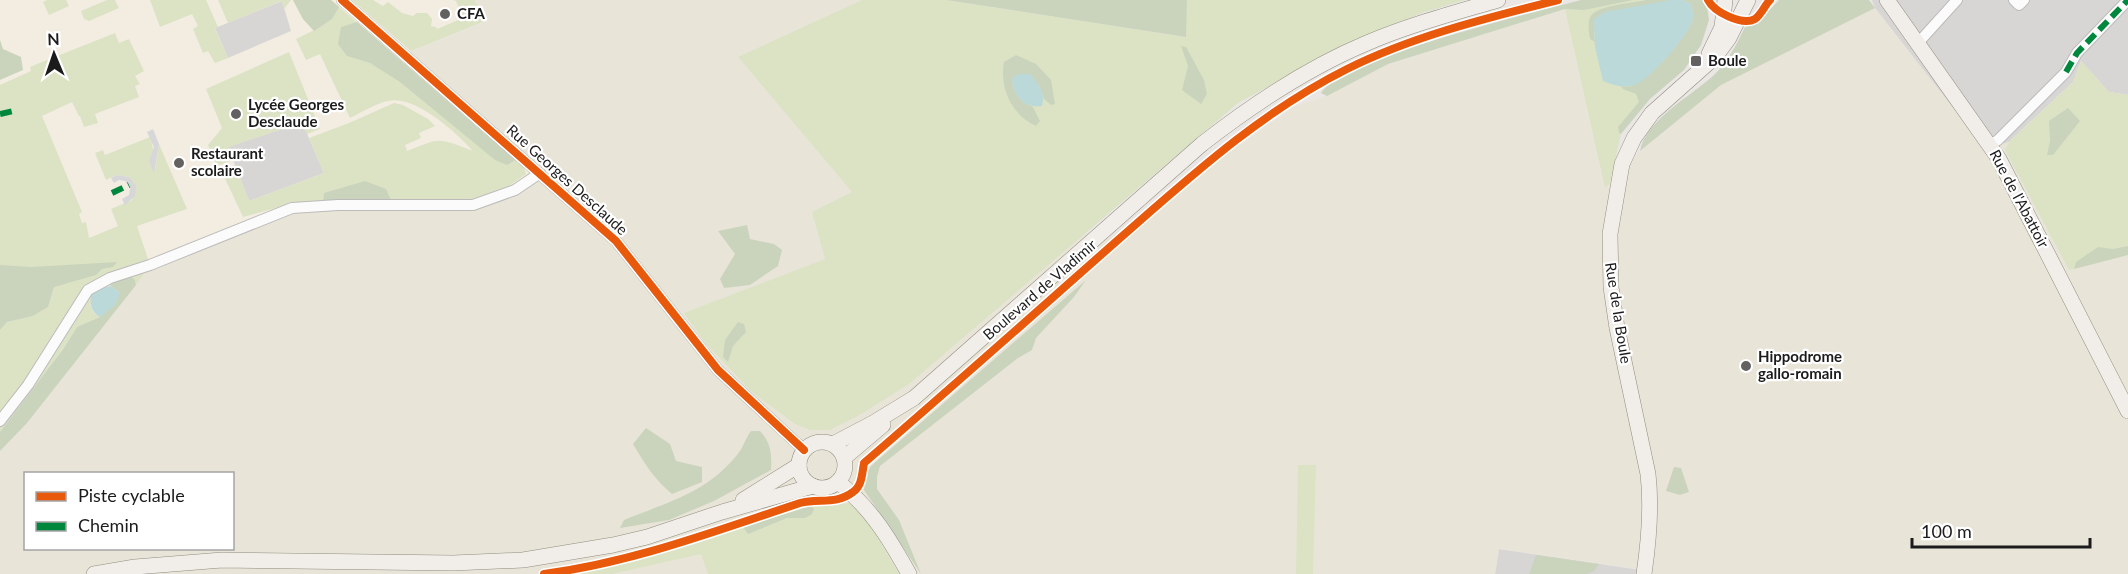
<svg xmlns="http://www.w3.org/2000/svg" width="2128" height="574" font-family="Lato,sans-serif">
<rect width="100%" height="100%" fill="#e9e6e4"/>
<g fill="#d8d6d5">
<polygon points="1872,0 2128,0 2128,95 2109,92 2073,82 2009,142 1985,149 1875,8"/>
<polygon points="1499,549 1647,571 1646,574 1495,574"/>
</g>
<polygon fill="#f2ede0" points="0,0 475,0 483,22 411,51 540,173 473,205 150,265 0,266"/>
<g fill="#d7d6d5">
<polygon points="282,1 291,31 228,58 215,28"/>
<polygon points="302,122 324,173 249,201 228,147"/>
</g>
<path fill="#e8e5d8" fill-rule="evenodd" d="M475,0H946L1094,248L1295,106L1327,96L1388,64L1565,9L1605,187L1640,151L1721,85L1875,8L1985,149L2009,142L2073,82L2081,61L2109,92L2128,95V574H1646V570L1499,549L1495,574H0V451L27,423L150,265L292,208L473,205L539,174L404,54L483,23ZM26,474H232V548H26Z"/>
<g fill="#dce3c5">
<polygon points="47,0 66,0 69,6 49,15 43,2"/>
<polygon points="107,0 115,0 119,8 89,21 84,19 81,11"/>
<polygon points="150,0 206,0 218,27 215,29 228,58 215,63 208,51 203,53 193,29 198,26 192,14 160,27"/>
<polygon points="218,0 291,0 284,9 281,1 228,23"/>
<path d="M293,0H331L524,168L526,174L502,191L463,201L294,203L243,217L221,170L235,165L249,201L324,173L309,138L349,123L394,103L403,105L428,119L435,126L419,133L421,138L405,145L407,151C443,137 437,138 473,151C455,132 416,95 388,101C375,104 362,112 350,118L320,54L306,60L296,39L314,30L303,19Z"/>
<polygon points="352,0 373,0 383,6 388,2 402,13 413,16 417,13 427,13 432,19 431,26 436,27 437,29 463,18 456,1 453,0 475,0 483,22 411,51"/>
<polygon points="862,0 946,0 1185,37 1187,0 1465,0 1422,13 1357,39 1238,103 909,384 858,416 830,430 810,430 795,424 752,392 706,344 684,313 825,259 812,212 852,192 738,57"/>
<polygon points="1605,0 1695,0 1702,23 1619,133 1621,134 1610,183 1605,188 1565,9"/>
<path d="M115,33L119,43L129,39L144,71L135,76L140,84L135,86L139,97L95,114L98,123L84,127L80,116H79L72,102L42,116L82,212L79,214L82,223L86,222L89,238L118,226L111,209L132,200L129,177L116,175L106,180L95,153L103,150L105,155L150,137C154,147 153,157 155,169L159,144L187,209L137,226L150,265L136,285L135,280L110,278L111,286L98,289L90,305L93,312L100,317L77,327L64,348L0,432V330L7,322L33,316L48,307L54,288L0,266V85L31,71L30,67L37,64Z"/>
<polygon points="289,52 320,129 307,134 302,122 229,147 233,160 217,166 208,145 222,128 206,89"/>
<polygon points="2081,61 2109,92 2128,95 2128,255 2069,270 2005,150 2009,142 2073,82"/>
<polygon points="1298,465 1316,465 1313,574 1296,574"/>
<polygon points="852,503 872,528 899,574 708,574 701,554 612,574 563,574 695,544 776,515 812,506"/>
</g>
<g fill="#cad4bc">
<polygon points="293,0 331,0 339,7 332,19 314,31 303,19"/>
<polygon points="946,0 1187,0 1186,37"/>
<path d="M1581,0H1633L1584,10L1565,9L1388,64L1327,96L1321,93C1346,57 1532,13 1581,0Z"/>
<path d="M1645,0H1706L1709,20L1701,45L1684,70L1650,99L1621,134L1619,133L1618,127L1639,102L1636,94L1623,89L1621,86C1624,86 1628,87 1631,86C1648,81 1690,35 1693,18C1694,13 1692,8 1691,4L1682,0L1606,12L1594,32L1595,42L1590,39C1589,34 1588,26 1589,20C1592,4 1633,4 1645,0Z"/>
<path d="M1779,0H1869L1875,8L1721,85L1640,151C1646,119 1692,96 1715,74C1728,61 1737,44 1745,27L1758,22Z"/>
<polygon points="357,22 515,160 507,165 495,160 400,82 370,63 347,56 338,44 341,27"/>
<polygon points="0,40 3,49 21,57 23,70 0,80"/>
<polygon points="1181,46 1186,47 1204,80 1207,94 1201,104 1182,90 1188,66"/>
<path d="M1016,55L1036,64L1051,80L1055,104L1051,105L1044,99L1039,85L1012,79C1014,94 1020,102 1033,107L1040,121L1036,126C1012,115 999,88 1004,62Z"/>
<polygon points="2068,108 2080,121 2053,155 2047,155 2050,141 2049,121"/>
<polygon points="365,181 386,189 392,202 323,202 324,193"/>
<polygon points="747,225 750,239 774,244 782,250 778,266 750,285 724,288 720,279 735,254 718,231"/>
<polygon points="2128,246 2128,255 2074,269 2076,262 2098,247 2113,249"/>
<polygon points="117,262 113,267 102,269 96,275 54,287 48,307 33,316 7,322 0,330 0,265 31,267"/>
<polygon points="127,273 135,280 136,285 27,423 0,451 0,432 64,348 77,327 100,317 120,293 111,286 110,278"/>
<polygon points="1086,280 1074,297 1036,338 1032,350 1018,358 880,466 877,477 877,489 899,520 921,574 864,490 866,475 871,466"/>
<polygon points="738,322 744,324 746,332 733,346 728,362 723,357 725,340"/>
<path d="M646,428L670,444L676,461L702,467V482L672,494C655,480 644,463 633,444Z"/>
<path d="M751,431H760C771,443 772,454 771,470L714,501L669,520L620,528L624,520C668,502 706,493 737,455C743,448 745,439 751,431Z"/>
<polygon points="1674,467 1681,468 1689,492 1680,495 1666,491"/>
<polygon points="811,506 814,509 812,514 805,518 787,518 748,534 743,527"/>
<polygon points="1536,555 1599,564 1594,571 1587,574 1529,574"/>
</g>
<g fill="#d7d7da">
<polygon points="153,129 159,144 154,173 149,161 154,147 147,132"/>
<polygon points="116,175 129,177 136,186 135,196 125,205 122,199 129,195 130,188 125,181 119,180 114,183 111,178"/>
</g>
<g fill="#bbd9d9">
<path d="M1671,0H1682L1691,4C1692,8 1694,13 1693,18C1691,33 1653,75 1639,83C1628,89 1614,86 1603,81L1595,47L1594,19L1605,12Z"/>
<path d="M1018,74H1030C1038,83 1046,93 1042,106C1023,109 1014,96 1012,79Z"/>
<path d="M111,286L120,293L115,305L100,317C91,311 90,306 91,295L98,289Z"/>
</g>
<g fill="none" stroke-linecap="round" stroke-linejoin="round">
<g stroke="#bcbbba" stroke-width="12">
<g id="street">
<polyline points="342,0 616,241 718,370 804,450"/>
<polyline points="2014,0 2019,5 2024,0"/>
<polyline points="1918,43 1957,0"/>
<polyline points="1990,145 1998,140 2066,72 2077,53 2128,0"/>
<polyline points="0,421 28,385 88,290 110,278 150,265 292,208 338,205 473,205 515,190 540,173"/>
</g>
</g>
<g stroke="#908d7f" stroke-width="16">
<g id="secondary">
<polyline points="1887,0 1999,159 2128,411"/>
<polyline points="1709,54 1722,27 1725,0"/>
<circle cx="822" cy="465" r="23"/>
<path d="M833,444L873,423L914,398L1202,144C1252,105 1307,68 1367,43C1409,25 1454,13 1498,0"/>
<polyline points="844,458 883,425"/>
<path d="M838,482C871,508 889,538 909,574"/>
<polyline points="743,500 799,465"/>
<polyline points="94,574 135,567 222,560 453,563 523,560 613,545 647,537 722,512 813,486"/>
<path d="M1644,574C1649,540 1652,508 1648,474L1617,328L1611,287L1610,234L1622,164L1634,138L1652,113L1715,57L1729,38L1748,0"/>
</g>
</g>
<use href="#street" stroke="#fcfbfb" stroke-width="10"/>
<use href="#secondary" stroke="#f1eee9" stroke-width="15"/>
<g stroke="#00873e" stroke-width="6" stroke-dasharray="12 6" stroke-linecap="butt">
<polyline points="2066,72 2077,53 2128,0"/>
<polyline points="0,114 13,111"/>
<polyline points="112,193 129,185"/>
</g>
<g stroke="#fff" stroke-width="11">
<g id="cycleway">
<polyline points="342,0 616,241 718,370 804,450"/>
<path d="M1708,0C1714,12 1742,26 1755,19C1761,15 1765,5 1770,0"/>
<path d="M544,574C634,562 715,531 800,503C819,498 836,505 853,492C862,486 862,474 864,463C950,389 1034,314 1119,239C1191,176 1261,112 1347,69C1413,36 1487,18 1558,0"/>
</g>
</g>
<use href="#cycleway" stroke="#e8590c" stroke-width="8"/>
</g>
<g fill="#636261" stroke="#fff" stroke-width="2">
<circle cx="445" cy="14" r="6"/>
<rect x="1690" y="55" width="12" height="12" rx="3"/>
<circle cx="236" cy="114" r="6"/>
<circle cx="179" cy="163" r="6"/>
<circle cx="1746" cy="366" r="6"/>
</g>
<g text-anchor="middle" stroke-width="4.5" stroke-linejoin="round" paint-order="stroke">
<g font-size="15" font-weight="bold" fill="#1b1b1b" stroke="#fff" text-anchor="start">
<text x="457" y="19">CFA</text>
<text x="1708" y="66">Boule</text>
<text x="248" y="110">Lycée Georges<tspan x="248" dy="17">Desclaude</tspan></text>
<text x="191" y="159">Restaurant<tspan x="191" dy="17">scolaire</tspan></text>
<text x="1758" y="362">Hippodrome<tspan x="1758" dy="17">gallo-romain</tspan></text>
</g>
<g font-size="15" fill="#1b1b1b" stroke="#fff">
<text transform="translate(567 180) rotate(42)" y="5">Rue Georges Desclaude</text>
<text transform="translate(2019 199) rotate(62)" y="5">Rue de l'Abattoir</text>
<text transform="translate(1040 290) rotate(-41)" y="5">Boulevard de Vladimir</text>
<text transform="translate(1618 313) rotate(81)" y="5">Rue de la Boule</text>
</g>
</g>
<rect x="24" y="472" width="210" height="78" fill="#ffffff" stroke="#a4a4a4" stroke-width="1.5"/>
<rect x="36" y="492" width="30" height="9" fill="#e8590c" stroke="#a4a4a4" stroke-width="1.5"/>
<text x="78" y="502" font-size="18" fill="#1b1b1b">Piste cyclable</text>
<rect x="36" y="522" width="30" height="9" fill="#00873e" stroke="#a4a4a4" stroke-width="1.5"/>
<text x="78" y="532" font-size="18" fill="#1b1b1b">Chemin</text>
<g transform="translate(54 54) rotate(358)" stroke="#ffffff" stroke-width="4.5" paint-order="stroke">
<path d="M0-4.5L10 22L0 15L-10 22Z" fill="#1b1b1b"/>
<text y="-9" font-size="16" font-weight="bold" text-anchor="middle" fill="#1b1b1b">N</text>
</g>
<path d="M1912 538v9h178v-9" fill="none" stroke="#1b1b1b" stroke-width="3"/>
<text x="1921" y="538" font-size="18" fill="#1b1b1b" stroke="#ffffff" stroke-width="4.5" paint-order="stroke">100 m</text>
</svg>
